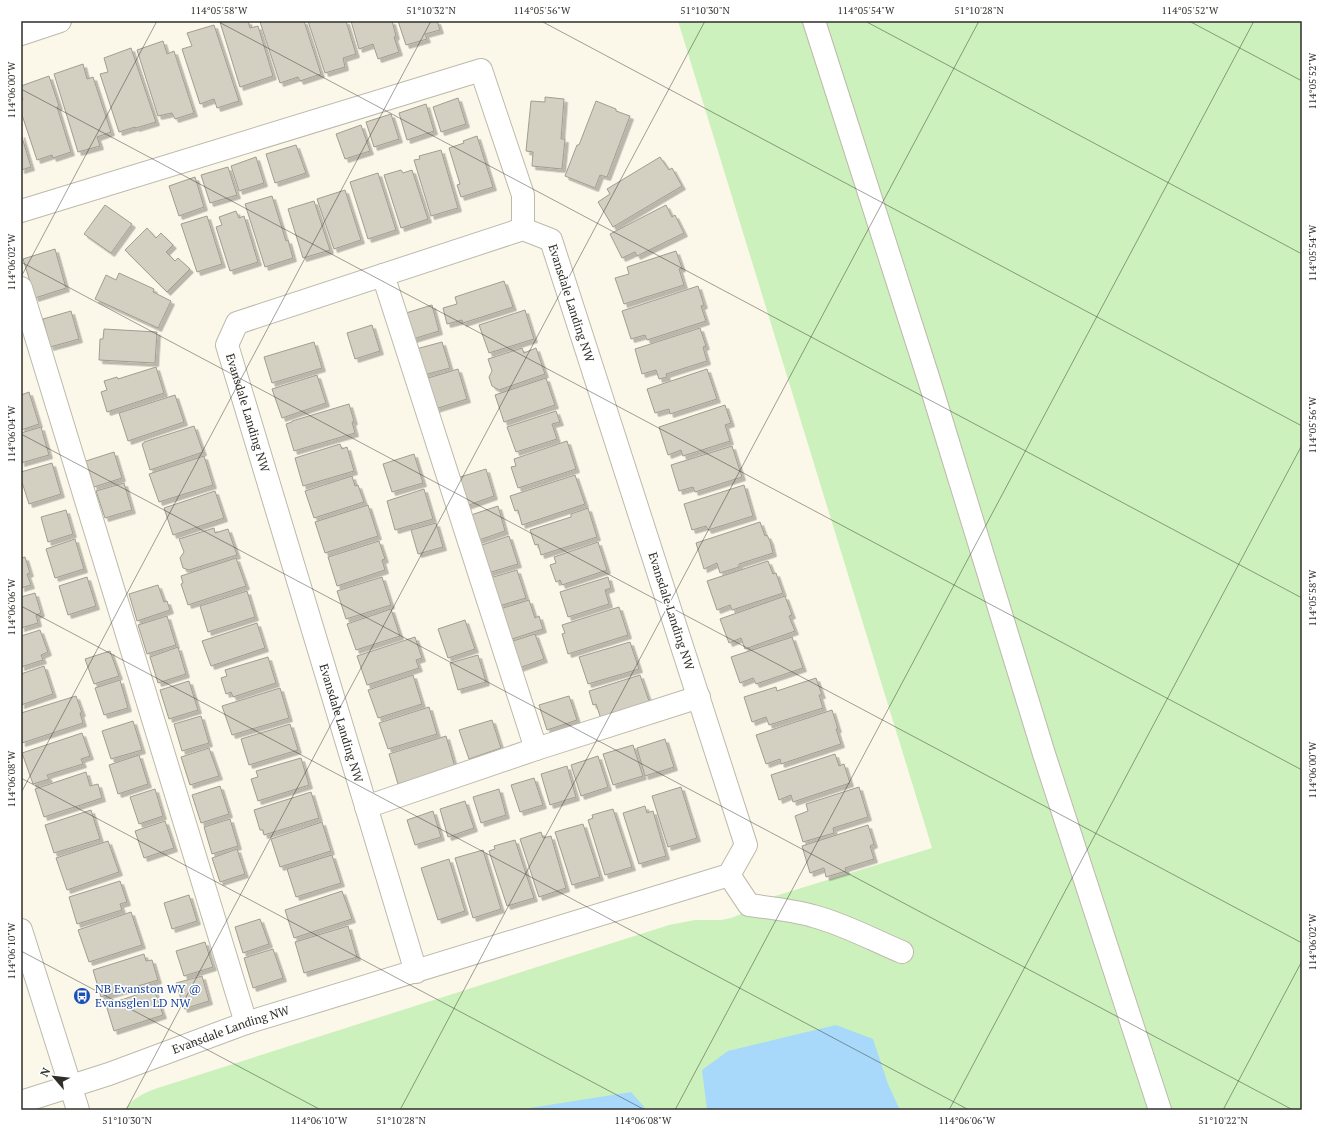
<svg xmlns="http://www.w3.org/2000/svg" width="1323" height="1131" font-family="'PT Serif',serif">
<defs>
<filter id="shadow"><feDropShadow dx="3.5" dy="3.5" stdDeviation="0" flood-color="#0004"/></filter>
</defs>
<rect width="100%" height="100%" fill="#fcf8e9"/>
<path fill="#ccf1bd" d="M678,21H1302V1110H125C135,1091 170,1085 189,1078L669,925L695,920H721L731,918L741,914L759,901L932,848Z"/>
<g fill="#a8d9fa">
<polygon points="836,1025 873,1039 888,1084 900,1110 707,1110 702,1070 728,1051"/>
<polygon points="631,1092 647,1110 516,1110 517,1110"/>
</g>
<g fill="#d3cfc1" stroke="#a19d8f" filter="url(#shadow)">
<polygon points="224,21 248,21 250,28 258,26 273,76 240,87 220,22"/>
<polygon points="263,21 304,21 321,74 300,81 298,77 280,83 260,22"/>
<polygon points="308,21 346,21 356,54 343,58 345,67 325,73"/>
<polygon points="351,21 392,21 396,36 394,37 399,52 378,59 373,44 359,49"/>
<polygon points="398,21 437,21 440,30 425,34 427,39 406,45"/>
<polygon points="214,25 239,101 217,108 214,99 200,104 182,49 192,46 187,33"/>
<polygon points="163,41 167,54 174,51 194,113 175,119 172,113 158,116 137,50"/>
<polygon points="131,48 156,122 136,128 135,127 119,132 100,74 108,72 104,58"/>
<polygon points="83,64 87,79 93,77 111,132 97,137 100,146 78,152 54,74"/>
<polygon points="49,76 59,106 57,107 71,152 53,158 52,155 37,160 21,112 21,101 23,100 21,93 21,86"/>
<polygon points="545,97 564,99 561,139 565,139 562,169 532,166 533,152 526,151 531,101 545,102"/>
<polygon points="458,98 466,124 441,132 433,107"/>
<polygon points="596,101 616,109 616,111 630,116 607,177 600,175 595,188 565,176 577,145 579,145"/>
<polygon points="426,104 434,131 407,140 399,113"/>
<polygon points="391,114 399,139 374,147 366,122"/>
<polygon points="361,125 370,151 345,159 336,134"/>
<polygon points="21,134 31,167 21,170"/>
<polygon points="477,136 493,187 461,197 457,185 460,184 449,148 464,143 463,141"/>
<polygon points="296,145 306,173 275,183 266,154"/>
<polygon points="441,150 458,208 431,216 414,160 420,159 419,156"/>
<polygon points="256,157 264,183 239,191 231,166"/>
<polygon points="660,157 669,170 672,168 682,186 613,227 598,202 610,194 607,189"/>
<polygon points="228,167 237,195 210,203 201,175"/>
<polygon points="401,170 403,173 412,170 428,219 401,228 384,175"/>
<polygon points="378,173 396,230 368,239 350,182"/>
<polygon points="195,177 204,207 179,216 169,186"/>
<polygon points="345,190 361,240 334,249 317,199"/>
<polygon points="272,196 286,241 288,240 293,258 265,267 245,204"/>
<polygon points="314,201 330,250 303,258 288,209"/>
<polygon points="105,205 132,224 111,253 84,234"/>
<polygon points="666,205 672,217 675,215 684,233 637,256 635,252 622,258 610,234"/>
<polygon points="236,211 239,218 244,216 258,262 230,271 216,227 222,225 219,217"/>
<polygon points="207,216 222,264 197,272 181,224"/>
<polygon points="147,228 156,238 161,233 173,245 166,252 175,261 178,258 190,269 167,292 125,250"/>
<polygon points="55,249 66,288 35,298 23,259"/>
<polygon points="676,251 682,268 679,269 684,285 624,304 615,278 629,274 627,267"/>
<polygon points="119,273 154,289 153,292 171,301 158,328 95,299 106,275 116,280"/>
<polygon points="504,281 513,307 463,323 462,320 447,324 443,308 457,304 455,297"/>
<polygon points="698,286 704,305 701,306 706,321 647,340 645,335 631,339 622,311"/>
<polygon points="432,305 439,331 413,339 406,313"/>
<polygon points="525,310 534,339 489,353 479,325"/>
<polygon points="71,311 79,339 50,347 43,319"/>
<polygon points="372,325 380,351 355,359 347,333"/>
<polygon points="700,328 706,346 703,347 707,361 666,374 667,377 659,379 656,370 642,374 635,349"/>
<polygon points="104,329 157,332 155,363 99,360 100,339 103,339"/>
<polygon points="314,342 322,368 272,383 264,357"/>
<polygon points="442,342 450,368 424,375 416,349"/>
<polygon points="522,348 524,353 536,348 545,374 499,390 492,386 489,377 492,371 488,359"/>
<polygon points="156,367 164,393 107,412 101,392 107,390 104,381 117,377 118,379"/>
<polygon points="458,369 467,399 435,409 425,379"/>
<polygon points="707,369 717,399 670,414 669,409 655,413 647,389"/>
<polygon points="317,375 326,403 282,418 272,389"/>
<polygon points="546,378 555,405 504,422 495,395"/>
<polygon points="29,392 39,424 21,430 21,395"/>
<polygon points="175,395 184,422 128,441 119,413"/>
<polygon points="349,404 354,421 352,422 355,433 294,451 286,424 292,422 292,421"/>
<polygon points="725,405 731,423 725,425 730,441 683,456 681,450 668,455 659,427"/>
<polygon points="556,411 560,422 552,424 557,439 516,452 507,427"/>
<polygon points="194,426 203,452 150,470 142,444 144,443 144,442"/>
<polygon points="41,427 49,455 21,463 21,433"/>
<polygon points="567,441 576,469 518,488 511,467 516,466 514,459"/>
<polygon points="340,444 342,449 347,447 354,471 303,486 295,458"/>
<polygon points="732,446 742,477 695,492 693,487 679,491 671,465"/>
<polygon points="114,452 122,478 94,487 86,461"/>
<polygon points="414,454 423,483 392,492 383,464"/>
<polygon points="204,456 213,485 159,502 149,474"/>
<polygon points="52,463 61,494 29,504 21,479 21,472"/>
<polygon points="486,469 494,496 466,506 457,478"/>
<polygon points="575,475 585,504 522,525 518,510 515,511 510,496"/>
<polygon points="352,476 355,486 358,485 364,502 314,518 305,491"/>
<polygon points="124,483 132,510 105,518 96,491"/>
<polygon points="744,485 753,516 708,530 706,526 692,530 684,504"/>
<polygon points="424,489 433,519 395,530 387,501"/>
<polygon points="215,491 224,518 173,535 164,508"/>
<polygon points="368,505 378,536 325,553 315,522"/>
<polygon points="498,506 505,531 479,540 471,515"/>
<polygon points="588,508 597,537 541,555 538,544 535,545 530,530 571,517 571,514"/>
<polygon points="66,510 73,534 48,542 41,517"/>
<polygon points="760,522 765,536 767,535 770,541 773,553 739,564 739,567 720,573 717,563 704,569 696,543"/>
<polygon points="436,523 443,547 418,554 411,530"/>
<polygon points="214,528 215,533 228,529 237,555 189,570 183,568 180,558 184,552 179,539"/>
<polygon points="509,536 518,564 488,573 479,546"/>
<polygon points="75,539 84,569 55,578 46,549"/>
<polygon points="379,541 385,559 382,560 385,570 337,586 328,557"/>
<polygon points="598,542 607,570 562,585 560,580 556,582 550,565 556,563 554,557"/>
<polygon points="25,557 30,573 27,574 31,585 21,588 21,558"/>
<polygon points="236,558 246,586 188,605 181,584 183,583 181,576"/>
<polygon points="768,561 773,574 776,573 783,593 732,610 730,605 717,610 707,581"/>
<polygon points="517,570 526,598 499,606 490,578"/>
<polygon points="87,577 96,606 68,615 59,586"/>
<polygon points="382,577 391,605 346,619 337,591"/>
<polygon points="608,577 611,588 605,590 609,604 568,617 560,592"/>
<polygon points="158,585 164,602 167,601 170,610 137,621 129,594"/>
<polygon points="247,591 255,617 208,632 200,606"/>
<polygon points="35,593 41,613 36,615 38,623 21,628 21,597"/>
<polygon points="785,596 792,615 789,616 795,631 745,649 741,638 729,643 720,619"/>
<polygon points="529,600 535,618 539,616 543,629 509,640 500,609"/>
<polygon points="619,607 628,635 568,654 562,634 565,633 562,625"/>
<polygon points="391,609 400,636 356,650 347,624"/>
<polygon points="167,616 176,645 147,654 138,625"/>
<polygon points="465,620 475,649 448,658 438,629"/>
<polygon points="257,623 265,648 211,666 202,641"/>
<polygon points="40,630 48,652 41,655 43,660 21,667 21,636"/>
<polygon points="535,634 544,659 519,668 510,642"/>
<polygon points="415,637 422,658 416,660 419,668 367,685 357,656"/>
<polygon points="792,637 803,668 756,684 753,678 740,683 731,657"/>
<polygon points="630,642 639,669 588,684 579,657"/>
<polygon points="178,647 186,674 158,683 150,657"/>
<polygon points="110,651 119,676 94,684 85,659"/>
<polygon points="478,655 486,682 458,690 450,663"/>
<polygon points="268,657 276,683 233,697 231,692 226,694 221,678 227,676 225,670"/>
<polygon points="44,666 53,694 21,705 21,674"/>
<polygon points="413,675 422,704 378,718 368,690"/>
<polygon points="640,675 650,704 601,719 596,704 593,705 589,691"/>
<polygon points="816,678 822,695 819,695 823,708 769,725 766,717 752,722 744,697 776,687 777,691"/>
<polygon points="120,680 128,708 104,715 95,688"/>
<polygon points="189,681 198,710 169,719 160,690"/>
<polygon points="280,688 289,718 232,735 222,706"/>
<polygon points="76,696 82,713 80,713 83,723 22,743 21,713"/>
<polygon points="569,696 577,720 547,730 539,705"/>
<polygon points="429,707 437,734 388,749 379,723"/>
<polygon points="832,710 838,729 836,729 841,744 781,764 780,759 766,764 756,735"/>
<polygon points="201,716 209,743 182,751 174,724"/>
<polygon points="492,720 501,748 469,759 459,730"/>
<polygon points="133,721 142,750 111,759 102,731"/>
<polygon points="290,724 298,750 249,765 241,739"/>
<polygon points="82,733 90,756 81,759 83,764 47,775 49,779 33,784 22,753"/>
<polygon points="446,736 455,767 398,784 389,754"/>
<polygon points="665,739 674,767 645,776 637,748"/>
<polygon points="633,745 643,776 613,785 603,754"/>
<polygon points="209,748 219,776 190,785 181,757"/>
<polygon points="835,754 839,766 844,764 850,783 793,802 791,795 779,800 771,775"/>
<polygon points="139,755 148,784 118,794 109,765"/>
<polygon points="598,756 608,787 581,796 571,765"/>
<polygon points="301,758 309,785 258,801 251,779 258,777 256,771"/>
<polygon points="567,766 576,797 550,805 541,774"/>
<polygon points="86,772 90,786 98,784 102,798 44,817 35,789"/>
<polygon points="534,778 543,805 520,812 511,785"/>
<polygon points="220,786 229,814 201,823 192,795"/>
<polygon points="681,787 697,838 668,847 652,796"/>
<polygon points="859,787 868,817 833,828 834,833 803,842 795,816 808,811 806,804"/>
<polygon points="155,789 163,816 139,824 130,797"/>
<polygon points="499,789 506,815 481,823 473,797"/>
<polygon points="311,792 319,818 264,835 263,830 260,830 254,810"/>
<polygon points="465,801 474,828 448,837 440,809"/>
<polygon points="645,806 647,813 653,811 666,856 639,864 623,813"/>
<polygon points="613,809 632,867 605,875 588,820 593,818 592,815"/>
<polygon points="91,810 100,839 54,853 45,825"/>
<polygon points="433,811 441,837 415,845 407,820"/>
<polygon points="230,819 238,846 212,854 204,827"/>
<polygon points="165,821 174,848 144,858 135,831"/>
<polygon points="322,822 331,851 280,867 271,839"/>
<polygon points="583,824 600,877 572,885 555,832"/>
<polygon points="868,825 874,844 870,846 874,859 845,868 846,871 826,877 824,868 810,873 802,846"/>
<polygon points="541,832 543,838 551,836 566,888 539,897 520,839"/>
<polygon points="515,840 534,898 507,906 489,851 495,849 494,846"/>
<polygon points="108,841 119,872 67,890 56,858"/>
<polygon points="237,849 245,874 220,882 212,858"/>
<polygon points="483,850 501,909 473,918 455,858"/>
<polygon points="332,855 341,883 296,897 287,869"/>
<polygon points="449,859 465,911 438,920 421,868"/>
<polygon points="120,881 127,902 120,904 122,910 77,924 69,897"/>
<polygon points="342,891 352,919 294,938 285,910"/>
<polygon points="189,895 197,921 172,929 164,903"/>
<polygon points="131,912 142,945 89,962 78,930"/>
<polygon points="260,919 269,944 243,953 235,927"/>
<polygon points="348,926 357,957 304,973 295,942"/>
<polygon points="205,942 213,967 184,976 176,951"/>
<polygon points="273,949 283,978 253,988 244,958"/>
<polygon points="144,954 146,961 152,960 158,980 101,997 93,970"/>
<polygon points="202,976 209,1001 184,1009 176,983"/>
<polygon points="154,989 163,1015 114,1031 106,1005"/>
</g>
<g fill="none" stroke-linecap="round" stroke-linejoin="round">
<g stroke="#bdb9ab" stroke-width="24">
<g id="minor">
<polyline points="814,21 929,380 1044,754 1160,1110"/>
<polyline points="21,34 60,21"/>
<polyline points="21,211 481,70 523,195 523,229"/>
<polyline points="383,275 536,749"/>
<polyline points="21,288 246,1023"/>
<polyline points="366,807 536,749 699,697"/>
<path d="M729,875L749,905C770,908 792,910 813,916C844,924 873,940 902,952"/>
<polyline points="21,930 78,1110"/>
<path id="s1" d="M21,1102L109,1074L246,1023L729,875L746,845L551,240L523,229L237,323L227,345L416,972"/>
</g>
</g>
<use href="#minor" stroke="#fff" stroke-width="22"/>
</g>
<path fill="none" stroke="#2f2e28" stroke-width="1" stroke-opacity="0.45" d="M217,21L1302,598M541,21L1302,426M865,21L1302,254M1189,21L1302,81M21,89L1302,770M21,262L1302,943M21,277L157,21M21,434L1293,1110M21,606L969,1110M21,778L645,1110M21,793L431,21M21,951L321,1110M126,1110L705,21M400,1110L979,21M675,1110L1254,21M949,1110L1302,445M1223,1110L1302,961"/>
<defs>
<g id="bus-disc" transform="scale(0.9)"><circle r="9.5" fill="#1a4fb4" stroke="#fff"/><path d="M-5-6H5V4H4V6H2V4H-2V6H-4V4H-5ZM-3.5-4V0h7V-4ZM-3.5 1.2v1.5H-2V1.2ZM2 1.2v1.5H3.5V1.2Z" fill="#fff"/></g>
</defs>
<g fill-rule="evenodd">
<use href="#bus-disc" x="82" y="996"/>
</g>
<g text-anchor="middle" stroke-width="3" stroke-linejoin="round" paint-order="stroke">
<g font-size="12" fill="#2f2e28" stroke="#fff">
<text transform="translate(571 303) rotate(72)" y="4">Evansdale Landing NW</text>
<text dy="4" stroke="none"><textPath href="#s1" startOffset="1840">Evansdale Landing NW</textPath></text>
<text transform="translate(671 611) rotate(72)" y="4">Evansdale Landing NW</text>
<text dy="4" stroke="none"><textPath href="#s1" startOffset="2164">Evansdale Landing NW</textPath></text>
<text dy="4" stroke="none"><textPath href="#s1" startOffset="222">Evansdale Landing NW</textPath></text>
</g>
<g font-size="12" fill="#164399" stroke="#fff" text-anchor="start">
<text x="95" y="993">NB Evanston WY @<tspan x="95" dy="14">Evansglen LD NW</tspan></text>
</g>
</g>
<rect width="1323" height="1131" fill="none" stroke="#ffffff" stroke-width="44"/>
<g transform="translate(54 1077) rotate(298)" stroke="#ffffff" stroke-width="3" paint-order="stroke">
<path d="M0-3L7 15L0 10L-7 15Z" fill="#2f2e28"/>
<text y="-6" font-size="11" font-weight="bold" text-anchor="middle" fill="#2f2e28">N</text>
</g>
<rect x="22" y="22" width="1279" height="1087" fill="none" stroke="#2f2e28" stroke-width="1.5"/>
<g font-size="10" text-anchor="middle" fill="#2f2e28">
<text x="219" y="14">114°05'58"W</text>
<text x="431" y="14">51°10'32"N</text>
<text x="542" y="14">114°05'56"W</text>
<text x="705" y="14">51°10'30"N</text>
<text x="866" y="14">114°05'54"W</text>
<text x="979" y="14">51°10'28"N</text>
<text x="1190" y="14">114°05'52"W</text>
<text transform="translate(1312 81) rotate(-90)" y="4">114°05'52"W</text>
<text transform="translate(11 90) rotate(-90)" y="4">114°06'00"W</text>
<text transform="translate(1312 253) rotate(-90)" y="4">114°05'54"W</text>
<text transform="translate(11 262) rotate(-90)" y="4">114°06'02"W</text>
<text transform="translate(1312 425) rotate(-90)" y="4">114°05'56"W</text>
<text transform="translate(11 434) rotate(-90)" y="4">114°06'04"W</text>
<text transform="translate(1312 598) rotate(-90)" y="4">114°05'58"W</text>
<text transform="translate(11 607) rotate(-90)" y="4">114°06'06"W</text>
<text transform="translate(1312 770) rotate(-90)" y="4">114°06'00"W</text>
<text transform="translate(11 779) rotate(-90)" y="4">114°06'08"W</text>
<text transform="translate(1312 942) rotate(-90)" y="4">114°06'02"W</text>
<text transform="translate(11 951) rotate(-90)" y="4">114°06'10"W</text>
<text x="127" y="1124">51°10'30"N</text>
<text x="319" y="1124">114°06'10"W</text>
<text x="401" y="1124">51°10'28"N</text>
<text x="643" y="1124">114°06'08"W</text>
<text x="967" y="1124">114°06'06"W</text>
<text x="1223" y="1124">51°10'22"N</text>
</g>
</svg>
